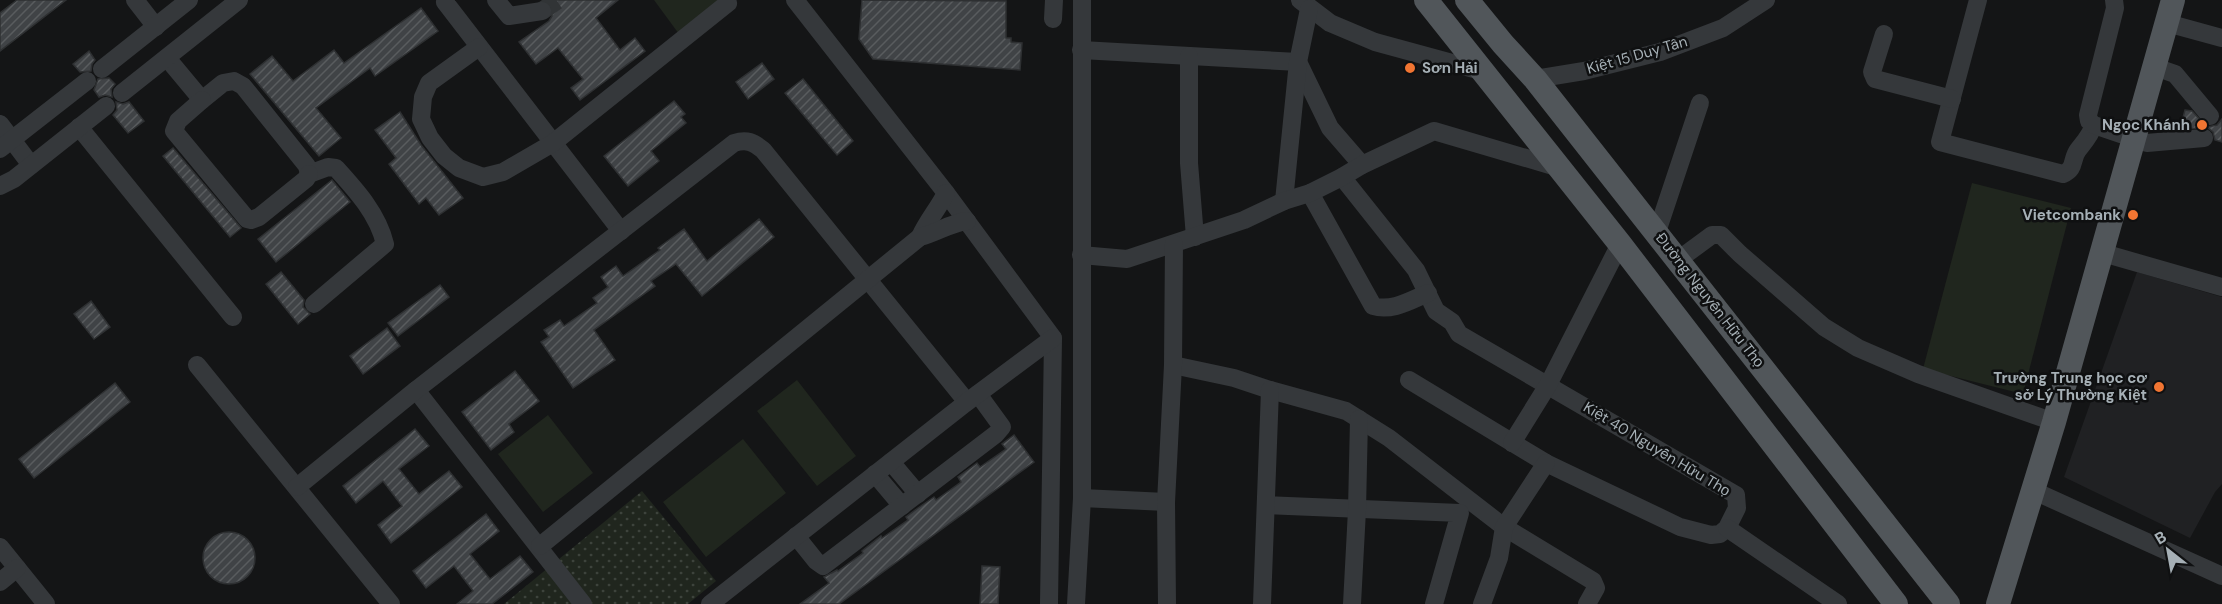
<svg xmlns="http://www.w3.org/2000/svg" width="2222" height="604" font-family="'DM Sans',sans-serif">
<defs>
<pattern id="park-dots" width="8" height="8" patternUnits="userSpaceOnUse" patternTransform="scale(1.5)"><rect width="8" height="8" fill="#20261e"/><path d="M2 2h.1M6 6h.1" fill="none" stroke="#3d433c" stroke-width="1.8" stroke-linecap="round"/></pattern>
<pattern id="building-hatch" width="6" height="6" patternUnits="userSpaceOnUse" patternTransform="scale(1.5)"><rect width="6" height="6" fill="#404346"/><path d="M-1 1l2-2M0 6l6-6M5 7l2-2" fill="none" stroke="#595c5e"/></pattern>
</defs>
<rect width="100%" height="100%" fill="#141516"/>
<polygon fill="#202123" points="2137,272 2222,297 2222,484 2215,492 2190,538 2064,477"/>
<g fill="#20261e">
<polygon points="654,0 720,0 679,34"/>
<polygon points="1972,183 2071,208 2023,394 1923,369"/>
<polygon points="797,380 856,456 817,486 757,411"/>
<polygon points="548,415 593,473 543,512 498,454"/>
<polygon points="743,439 786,493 706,557 663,502"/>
</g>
<polygon fill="url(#park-dots)" points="642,491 716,581 688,604 504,604"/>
<g fill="url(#building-hatch)" stroke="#2e3032" stroke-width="1.5">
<polygon points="17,0 66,0 0,51 0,13"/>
<polygon points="542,0 618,0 596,18 620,50 635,38 645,51 580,100 571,88 583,79 558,48 536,64 519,42 549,21 552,16 551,4"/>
<polygon points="862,0 1006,1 1006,38 1011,38 1011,42 1022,43 1020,70 873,59 859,39"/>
<polygon points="421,8 438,31 375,76 370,68 316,108 341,138 319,156 250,74 272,56 293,81 334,50 344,63"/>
<polygon points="89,51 95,60 92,64 91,71 80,72 73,64"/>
<polygon points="762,63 774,79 748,99 736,82"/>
<polygon points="109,78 115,84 111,89 112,97 105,95 99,97 94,90 98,79"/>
<polygon points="803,79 853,141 837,155 785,93"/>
<polygon points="674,101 685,114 681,117 686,123 651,151 659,161 628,186 604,156"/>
<polygon points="116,102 123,104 129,102 144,121 128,133 113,115 117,110"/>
<polygon points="2185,110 2192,111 2207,127 2217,125 2222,119 2222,142 2215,140 2213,132 2208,128 2180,129"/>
<polygon points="400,112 421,145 463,198 439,215 426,198 419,204 389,164 396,158 375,130"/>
<polygon points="173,148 241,228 230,237 163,156"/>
<polygon points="332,180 350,202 276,262 258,239"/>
<polygon points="759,219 774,237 702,296 676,264 651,281 655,286 594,330 615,360 573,388 541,342 549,337 544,330 560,320 564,326 597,303 593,298 608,287 601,277 616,266 623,276 660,250 658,248 684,229 707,261"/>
<polygon points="281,272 304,300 303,307 310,314 298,324 266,284"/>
<polygon points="440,285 449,297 398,336 388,323"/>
<polygon points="91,301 110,327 94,339 74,314"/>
<polygon points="387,328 400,346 363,374 350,356"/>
<polygon points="515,371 539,401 509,424 514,432 491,450 462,412"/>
<polygon points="115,383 130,402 34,478 19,459"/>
<polygon points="415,429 429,446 399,469 419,494 449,471 462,487 391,543 378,525 402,506 383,481 356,503 343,486"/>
<polygon points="1014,435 1034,462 839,604 800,604 829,583 824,577 837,570 838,571 863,553 862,551 881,536 882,538 908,520 906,517 918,508 934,497 936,500 961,482 958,477 977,463 980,467 1006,449 1002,444"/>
<polygon points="486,514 499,531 470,554 490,579 520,556 533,572 492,604 457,604 473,591 454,566 426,588 413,571"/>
<circle cx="229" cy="558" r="26"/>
<polygon points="982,566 1000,567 998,604 980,604"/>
</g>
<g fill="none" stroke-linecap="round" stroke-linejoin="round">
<polyline stroke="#313436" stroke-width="18" stroke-dasharray="18 9" stroke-linecap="butt" points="542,11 558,0"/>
<g stroke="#35383b" stroke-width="18">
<polyline points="135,0 156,27"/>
<polyline points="446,0 445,2 621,231"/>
<polyline points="496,0 509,16 542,11"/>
<polyline points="795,0 946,193 1053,338 1049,604"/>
<polyline points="1300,0 1330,23 1375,42 1485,72"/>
<path d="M1978,0L1940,142L2063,174C2076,169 2071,159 2078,150C2085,141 2090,136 2094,125"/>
<polyline points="2114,0 2115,8 2088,115 2089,121 2094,125 2147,143 2204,138"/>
<polyline points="1053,19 1054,0"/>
<polyline points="2167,23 2222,38"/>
<polyline points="1884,34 1872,72 1875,79 1952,99"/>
<polyline points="479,47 429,83 423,97 421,119 430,138 444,156 459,168 483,177 503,172 553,143 728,3 727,0"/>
<polyline points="1081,50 1298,62"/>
<polyline points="1189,56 1189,163 1195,237"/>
<path d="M167,58L202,100L223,83L234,81L243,86L307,166L309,174L328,167L336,168C356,190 378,214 385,244L314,304"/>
<polyline points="1299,64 1330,128 1362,165"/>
<polyline points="2155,67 2175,74 2210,116"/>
<polyline points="102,69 189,0"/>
<polyline points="1535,79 1584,71 1660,52 1723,28 1766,0"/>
<polyline points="122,93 239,0"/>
<polyline points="202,100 178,121 174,131 247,219 251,220 259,217 306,179 309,174"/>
<polyline points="0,124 31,165"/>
<polyline points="79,127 233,317"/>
<polyline points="0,149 87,81"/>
<polyline points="1342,177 1416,270 1436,311 1452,322 1459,334 1736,495 1737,508 1727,528 1720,534 1711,535 1680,527 1546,463 1409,380"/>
<polyline points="0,186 14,179 106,106"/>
<path d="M1310,193L1373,306C1392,312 1411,300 1428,293"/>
<polyline points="1284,201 1298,62 1309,9"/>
<polyline points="1657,232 1700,103"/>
<path d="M920,237C927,221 938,209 946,193"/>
<polyline points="2103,253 2222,287"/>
<polyline points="1081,255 1127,259 1244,220 1284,201 1310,193 1342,177 1362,165 1434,131 1560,168"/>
<polyline points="1678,260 1712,235 1721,235 1740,254 1824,327 1858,348 1918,374 2054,422"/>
<polyline points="197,365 391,604"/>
<polyline points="1173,365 1234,378 1270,390 1346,411 1389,438 1504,527 1593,581 1596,588 1587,604"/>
<polyline points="416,390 583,604"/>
<polyline points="1512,443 1548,385 1620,244"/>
<polyline points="891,462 918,494"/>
<polyline points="875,474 902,506"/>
<path d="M297,487L416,390L734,143C747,139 753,142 763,150L967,402"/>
<polyline points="2034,491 2222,576"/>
<polyline points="1082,498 1166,502"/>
<polyline points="1266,505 1460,513 1434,604"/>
<polyline points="1727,528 1838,604"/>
<polyline points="796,536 816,561 823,566 996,434 1002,427 978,394"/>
<path d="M540,546L920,237C937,233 950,223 967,221"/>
<polyline points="0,547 46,604"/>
<polyline points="0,582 17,568"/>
<polyline points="710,604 967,402 1053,338"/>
<polyline points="1076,604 1082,498 1082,0"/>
<polyline points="1167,604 1166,502 1173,365 1174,244"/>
<polyline points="1262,604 1270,390"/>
<polyline points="1352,604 1357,510 1359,419"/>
<polyline points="1482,604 1499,558 1504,527 1546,463"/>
</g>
<g stroke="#51565a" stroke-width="24">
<polyline points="1426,0 1620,244 1896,604"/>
<polyline points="1467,0 1503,44 1535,79 1948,604"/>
<polyline points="1998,604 2054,422 2173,0"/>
</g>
</g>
<g fill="#f17532" stroke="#0f1011" stroke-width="2">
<circle cx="1410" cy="68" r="6"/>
<circle cx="2202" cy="125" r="6"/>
<circle cx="2133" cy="215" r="6"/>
<circle cx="2159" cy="387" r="6"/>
</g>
<g text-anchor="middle" stroke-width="5" stroke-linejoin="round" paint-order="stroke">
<g font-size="15" fill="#a6b0b6" stroke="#0f1011">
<text transform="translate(1637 55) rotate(-16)" y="5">Kiệt 15 Duy Tân</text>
<text transform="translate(1710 300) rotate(52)" y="5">Đường Nguyễn Hữu Thọ</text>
<text transform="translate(1657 449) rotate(31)" y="5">Kiệt 40 Nguyễn Hữu Thọ</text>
</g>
<g font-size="15" font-weight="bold" fill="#a6b0b6" stroke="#0f1011" text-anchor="end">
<text x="1422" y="73" text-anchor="start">Sơn Hải</text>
<text x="2190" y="130">Ngọc Khánh</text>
<text x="2121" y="220">Vietcombank</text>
<text x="2147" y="383">Trường Trung học cơ<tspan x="2147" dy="17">sở Lý Thường Kiệt</tspan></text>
</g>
</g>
<g transform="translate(2168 550) rotate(329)" stroke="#0f1011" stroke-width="4.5" paint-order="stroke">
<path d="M0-4.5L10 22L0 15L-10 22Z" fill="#a6b0b6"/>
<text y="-9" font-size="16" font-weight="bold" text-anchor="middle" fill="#a6b0b6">B</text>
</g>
</svg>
